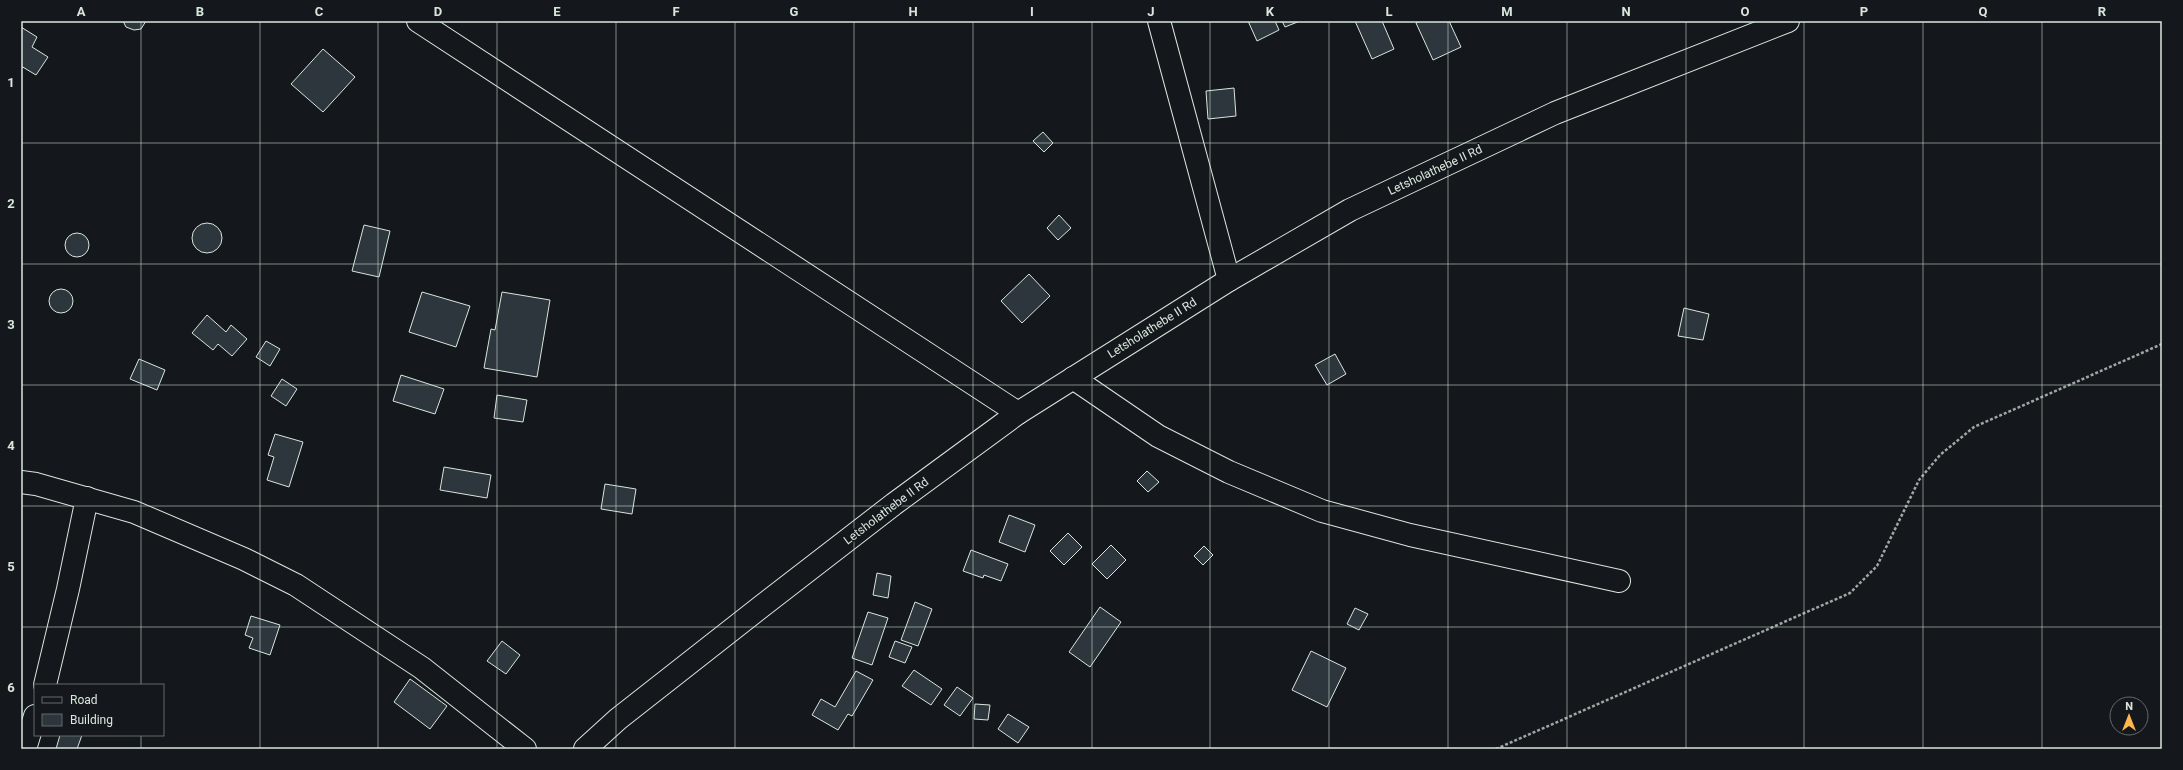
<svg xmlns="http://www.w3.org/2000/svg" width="2183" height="770" font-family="Roboto,sans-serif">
<rect width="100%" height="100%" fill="#14181c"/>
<g fill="#2c363c" stroke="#d8e6dc">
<polygon points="123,21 146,21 141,29 134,30 126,27"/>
<polygon points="1248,21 1275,21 1279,30 1257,41"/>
<polygon points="1282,21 1300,21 1285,27"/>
<polygon points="1355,21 1382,21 1394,49 1372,59"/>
<polygon points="1421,21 1449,21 1461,47 1433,60 1416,23"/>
<polygon points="21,27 37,37 32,47 48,57 36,75 21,66"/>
<polygon points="323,49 355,77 323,112 291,84"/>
<polygon points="1234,88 1236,116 1208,119 1206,91"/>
<polygon points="1043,132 1053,143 1044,152 1033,141"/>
<polygon points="1059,215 1071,228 1058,240 1047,228"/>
<circle cx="207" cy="238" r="15"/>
<polygon points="364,225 390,231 379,277 352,271"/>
<circle cx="77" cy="245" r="12"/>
<polygon points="1029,274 1050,296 1022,323 1001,301"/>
<circle cx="61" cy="301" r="12"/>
<polygon points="422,292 470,306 456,347 409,332"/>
<polygon points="502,292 550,300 537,377 484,368 491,329 495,330"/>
<polygon points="1684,308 1709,314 1703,340 1678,336"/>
<polygon points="207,315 226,332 231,325 247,339 232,356 218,344 213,350 192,333"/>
<polygon points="266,341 280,349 270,366 256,357"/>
<polygon points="1335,354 1346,374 1327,385 1315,365"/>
<polygon points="139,359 165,370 157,390 130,379"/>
<polygon points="401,375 444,389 435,414 393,401"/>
<polygon points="282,379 297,389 286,406 271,396"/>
<polygon points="497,395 527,400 523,422 494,418"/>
<polygon points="275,434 303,442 289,487 267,480 274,457 268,455"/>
<polygon points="444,467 491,475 487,498 440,490"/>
<polygon points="1147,471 1159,482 1148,492 1137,481"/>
<polygon points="605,484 636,489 632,514 601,509"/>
<polygon points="1009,515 1035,525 1025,552 999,542"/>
<polygon points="1068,533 1082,547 1064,565 1050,551"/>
<polygon points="1111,545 1126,560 1107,579 1092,564"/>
<polygon points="1204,546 1213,555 1203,565 1194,556"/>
<polygon points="971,550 1008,564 1001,581 984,575 983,578 963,571"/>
<polygon points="877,573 891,576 888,598 873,595"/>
<polygon points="915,602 932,609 918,646 901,640"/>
<polygon points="1100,607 1121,622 1090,667 1069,652"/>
<polygon points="1355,608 1368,614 1359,630 1347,624"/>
<polygon points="868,612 888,618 872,665 852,658"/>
<polygon points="251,616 280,625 270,655 249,648 253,638 245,635"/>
<polygon points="502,641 520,655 506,674 487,661"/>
<polygon points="895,641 912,647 905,663 889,657"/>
<polygon points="1311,651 1346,668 1327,707 1292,690"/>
<polygon points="914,670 942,689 931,705 902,686"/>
<polygon points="856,671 873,680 852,716 848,714 838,730 812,715 821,699 835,707"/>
<polygon points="410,679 447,706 430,729 394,702"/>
<polygon points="957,687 973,698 960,716 944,705"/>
<polygon points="975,704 990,705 988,720 974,719"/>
<polygon points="1008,714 1029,727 1018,743 998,729"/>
<polygon points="60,735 82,735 77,749 56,749"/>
</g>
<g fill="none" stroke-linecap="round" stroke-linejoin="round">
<g stroke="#d8e6dc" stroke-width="24">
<g id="street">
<polyline points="418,21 1018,413"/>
<polyline points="1159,21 1229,280"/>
<polyline points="1073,378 1158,436 1229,472 1322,511 1410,535 1619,581"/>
<polyline points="21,482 36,484 134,512 244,559 296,585 422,668 525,749"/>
<polyline points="45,685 68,589 87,498"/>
<polyline points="25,749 35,716"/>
</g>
</g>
<g stroke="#d8e6dc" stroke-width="24">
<polyline id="secondary" points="585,749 618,719 762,606 894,504 1018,413 1229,280 1350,210 1555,113 1788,21"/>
</g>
<polyline stroke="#9da8a2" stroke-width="2.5" stroke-dasharray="3 2" stroke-linecap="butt" points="1496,749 1850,593 1877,566 1919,480 1940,455 1974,427 2162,344"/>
<use href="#street" stroke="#14181c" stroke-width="22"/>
<use href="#secondary" stroke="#14181c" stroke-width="22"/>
</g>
<path fill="none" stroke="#d8e6dc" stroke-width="1" stroke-opacity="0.55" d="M141,21V685M260,21V749M378,21V749M497,21V749M616,21V749M735,21V749M854,21V749M973,21V749M1092,21V749M1210,21V749M1329,21V749M1448,21V749M1567,21V749M1686,21V749M1804,21V749M1923,21V749M2042,21V749M21,143H2162M21,264H2162M21,385H2162M21,506H2162M21,627H2162M141,735V749"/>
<g text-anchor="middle" stroke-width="3" stroke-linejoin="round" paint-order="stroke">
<g font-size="12" fill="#d8e6dc" stroke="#14181c">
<text transform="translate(1435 170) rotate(-25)" y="4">Letsholathebe II Rd</text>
<text transform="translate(1152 328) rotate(-32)" y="4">Letsholathebe II Rd</text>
<text transform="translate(886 511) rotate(-37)" y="4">Letsholathebe II Rd</text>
</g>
</g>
<rect width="2183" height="770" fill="none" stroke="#14181c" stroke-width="44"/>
<rect x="34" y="684" width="130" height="52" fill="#14181c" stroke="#626a69"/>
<rect x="42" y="697" width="20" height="6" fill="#14181c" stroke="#626a69"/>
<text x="70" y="704" font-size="12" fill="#d8e6dc">Road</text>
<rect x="42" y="714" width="20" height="12" fill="#2c363c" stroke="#626a69"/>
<text x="70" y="724" font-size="12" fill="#d8e6dc">Building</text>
<g transform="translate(2129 716)"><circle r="19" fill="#14181c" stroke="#626a69"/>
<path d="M0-3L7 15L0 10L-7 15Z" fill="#ffb74d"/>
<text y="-6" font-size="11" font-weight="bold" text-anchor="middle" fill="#d8e6dc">N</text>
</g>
<rect x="22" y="22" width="2139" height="726" fill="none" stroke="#d8e6dc" stroke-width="1.5"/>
<g font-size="13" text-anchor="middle" font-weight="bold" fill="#d8e6dc">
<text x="81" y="16">A</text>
<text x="200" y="16">B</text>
<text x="319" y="16">C</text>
<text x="438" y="16">D</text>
<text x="557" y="16">E</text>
<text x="676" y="16">F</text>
<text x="794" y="16">G</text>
<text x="913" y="16">H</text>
<text x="1032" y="16">I</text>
<text x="1151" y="16">J</text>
<text x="1270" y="16">K</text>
<text x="1389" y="16">L</text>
<text x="1507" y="16">M</text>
<text x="1626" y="16">N</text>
<text x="1745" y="16">O</text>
<text x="1864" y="16">P</text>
<text x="1983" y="16">Q</text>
<text x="2102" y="16">R</text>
<text x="11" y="87">1</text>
<text x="11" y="208">2</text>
<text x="11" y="329">3</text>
<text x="11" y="450">4</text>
<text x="11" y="571">5</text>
<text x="11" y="692">6</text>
</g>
</svg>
